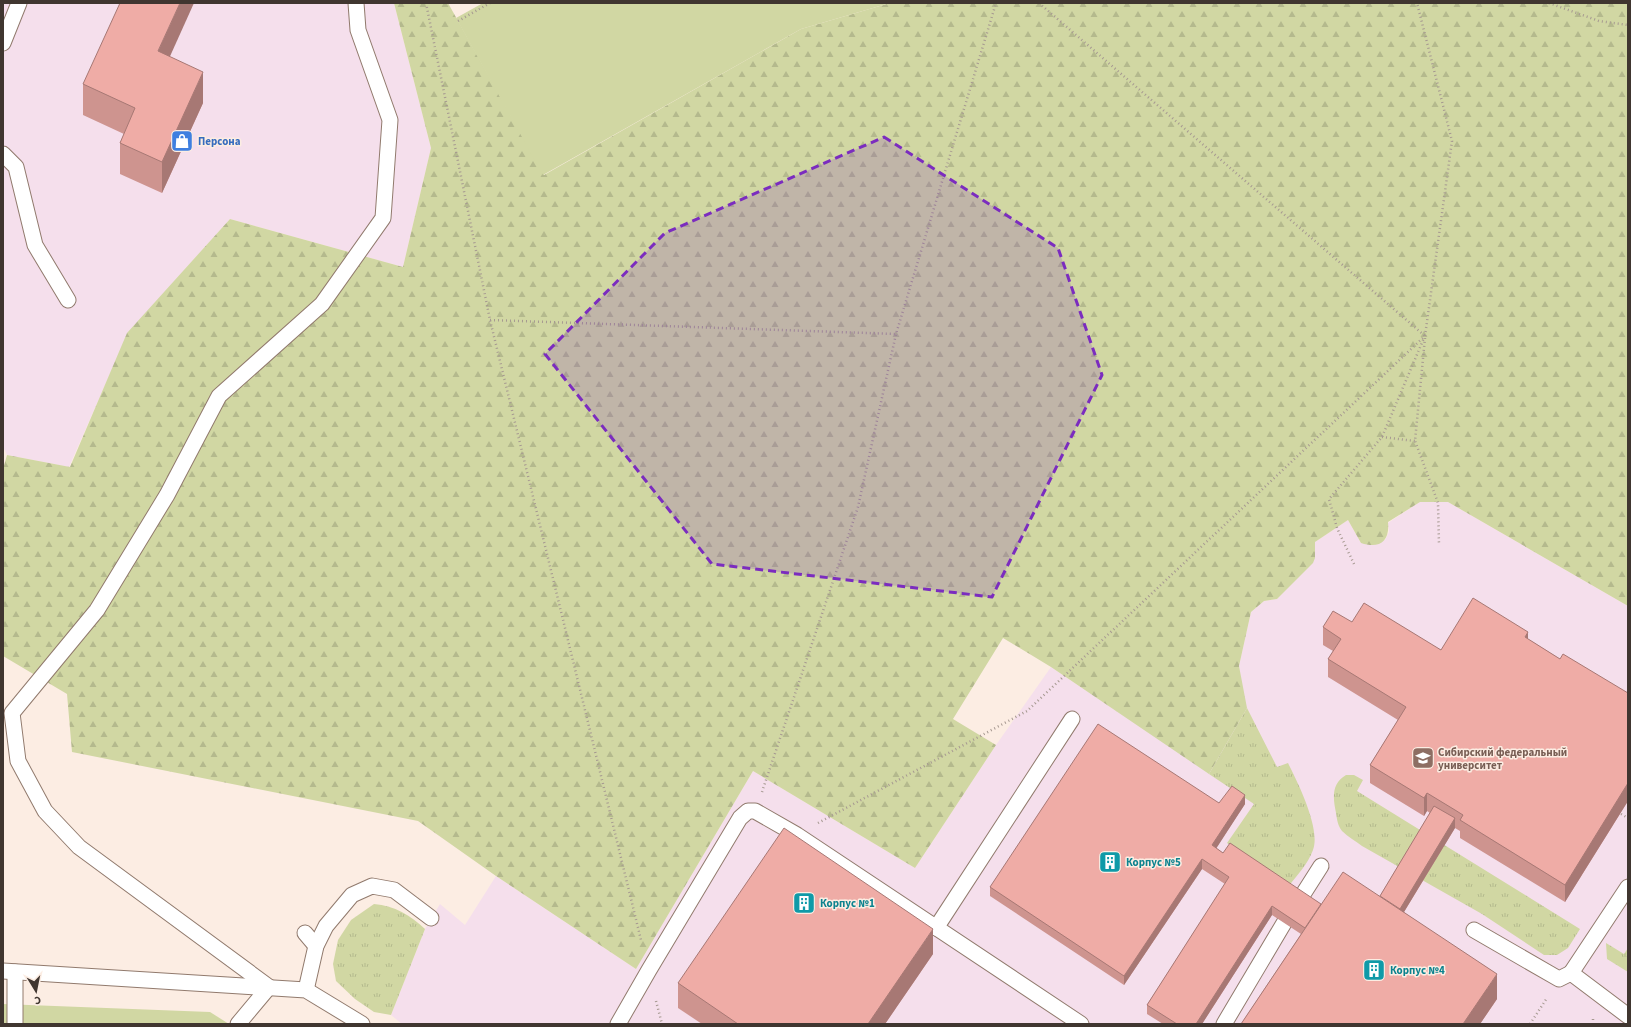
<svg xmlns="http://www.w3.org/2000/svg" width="1631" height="1027" font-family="'Source Sans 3',sans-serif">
<defs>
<pattern id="grass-tufts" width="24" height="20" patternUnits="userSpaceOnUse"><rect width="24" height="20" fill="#d1d7a3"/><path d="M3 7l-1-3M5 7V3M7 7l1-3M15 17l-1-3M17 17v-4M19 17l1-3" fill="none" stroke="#b4b98d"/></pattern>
<pattern id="forest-firs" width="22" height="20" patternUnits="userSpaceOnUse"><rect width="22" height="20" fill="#d1d7a3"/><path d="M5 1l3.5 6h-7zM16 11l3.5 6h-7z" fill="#b4b98d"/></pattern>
</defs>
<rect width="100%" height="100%" fill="#fcede3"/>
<g fill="#f5dfec">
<polygon points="3,3 394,3 431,148 403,267 230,219 128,333 69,467 7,455 3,447"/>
<polygon points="1421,501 1448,502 1628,606 1628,1024 402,1024 391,1015 425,929 440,904 465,925 496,876 636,969 753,771 915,868 996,745 1051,667 1209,773 1240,677 1239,666 1251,612 1264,601 1277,599 1315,558 1315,542 1348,520 1361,543 1385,540 1389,532 1388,523"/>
</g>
<g fill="url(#grass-tufts)">
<path d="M1247,708L1277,767L1288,763C1298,783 1321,829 1313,850C1308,864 1297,875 1289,886L1227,843L1254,804L1209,774Z"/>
<path d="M1346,775H1354L1363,780L1357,791L1580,929L1568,948L1557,955H1544L1482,914L1362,846C1356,841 1348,837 1342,831C1338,826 1337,820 1336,813C1333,798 1331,784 1346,775Z"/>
<path d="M374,904C395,906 410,915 425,929L391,1015L374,1012L355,999L336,981L333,964L338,940L351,920Z"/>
<polygon points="1606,943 1624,954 1628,948 1628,972 1607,959"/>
</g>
<path fill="url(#forest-firs)" d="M394,3H448L544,175L801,29L890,3H1628V606L1448,502H1420L1388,522C1390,542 1379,549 1361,543L1348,520L1315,542V558L1313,563L1277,599L1264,601L1251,612L1239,666L1247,708L1209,774L1051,667L1003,638L953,719L996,745L915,868L753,771L636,969L496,876L418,821L72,752L67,694L3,656V469L7,455L70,467L127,333L230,219L403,267L431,148Z"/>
<g fill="#d1d7a3">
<polygon points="483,3 890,3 801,29 543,175 456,18"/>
<polygon points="3,1004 210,1012 229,1024 3,1024"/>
</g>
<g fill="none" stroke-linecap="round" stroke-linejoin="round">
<g stroke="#917a6d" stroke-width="17">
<g id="service">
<polyline points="3,43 19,3"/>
<polyline points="3,154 16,167 35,245 68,300"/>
<polyline points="1300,899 1321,866"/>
<polyline points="936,928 1072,719"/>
<polyline points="1474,930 1559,979 1571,973 1628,1016"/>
<polyline points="305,933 316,946"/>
<polyline points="3,971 306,990 362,1024"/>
<polyline points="15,972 15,1024"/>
<polyline points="1571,973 1628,887"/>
<polyline points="306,990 316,946 326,926 352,895 372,886 394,890 431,918"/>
<polyline points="238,1024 269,987 79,847 45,811 18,761 12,713 97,610 167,495 219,396 322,304 383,218 390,120 358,30 356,3"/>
<polyline points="618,1024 649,970 740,818 748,811 755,811 797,835 1081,1024"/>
<polyline points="1224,1024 1284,923"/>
</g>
</g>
<g stroke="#a69991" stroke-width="2.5" stroke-dasharray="1 3" stroke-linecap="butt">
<polyline points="426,3 490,320 641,940"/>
<polyline points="1039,3 1425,336"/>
<polyline points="1549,3 1599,21 1628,25"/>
<polyline points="458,21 490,3"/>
<polyline points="490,320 896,334"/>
<polyline points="1425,338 1415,441 1438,503 1439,545"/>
<polyline points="1382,437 1415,441"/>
<polyline points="1354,564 1337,528 1329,499 1382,437 1424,338"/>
<polyline points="762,792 858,507 896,334 996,3"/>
<polyline points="1621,814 1628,818"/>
<polyline points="818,823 1027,711 1425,336 1452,141 1417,3"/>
<polyline points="656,1001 662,1024"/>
<polyline points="1530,1024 1547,998"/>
<polyline points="1593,1024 1593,1016"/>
</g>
<use href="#service" stroke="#fff" stroke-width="15"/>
</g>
<g fill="#ce948f">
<polygon points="170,57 203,103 162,193 120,174 120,143 124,134 83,115 83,84"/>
<polygon points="1352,622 1441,650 1528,639 1560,659 1628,693 1628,801 1565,902 1460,838 1460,831 1455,828 1404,912 1497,999 1480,1024 1241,1024 1301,934 1272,915 1202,1024 1163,1024 1147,1014 1147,1005 1225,884 1202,869 1124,985 990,896 990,887 1219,803 1245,804 1216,848 1223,853 1321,904 1380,896 1430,813 1427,811 1424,816 1370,783 1370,765 1398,720 1328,677 1328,659 1333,651 1323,645 1323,627"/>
<polygon points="933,954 885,1024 702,1024 678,1008 678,983"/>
</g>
<g fill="#a77874">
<polygon points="180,3 194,3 158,83 158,51"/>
<polygon points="203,72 203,103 162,193 162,162"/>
<polygon points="1528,632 1528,650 1525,637"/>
<polygon points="1628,783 1628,801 1565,902 1565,885"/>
<polygon points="1427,793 1427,811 1424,816 1424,798"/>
<polygon points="1245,795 1245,804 1212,855 1212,845"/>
<polygon points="1455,818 1455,828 1393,930 1393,920"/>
<polygon points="1202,859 1202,869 1124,985 1124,976"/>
<polygon points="1272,906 1272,915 1202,1024 1196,1024"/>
<polygon points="933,929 933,954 885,1024 868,1024"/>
<polygon points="1497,974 1497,999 1480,1024 1463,1024"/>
</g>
<g fill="#efaca6" stroke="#a77874">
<polygon points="120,3 180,3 158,51 203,72 162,162 120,143 135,108 83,84"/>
<polygon points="1473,598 1528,632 1525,637 1560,659 1563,654 1628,693 1628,783 1565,885 1460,820 1463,815 1455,810 1427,793 1424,798 1370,765 1406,707 1328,659 1341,639 1323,627 1333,611 1352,622 1364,603 1441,650"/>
<polygon points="1098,724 1219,803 1232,786 1245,795 1212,845 1223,853 1230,843 1321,904 1305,928 1272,906 1196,1024 1177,1024 1147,1005 1229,877 1202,859 1124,976 990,887"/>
<polygon points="1434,806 1455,818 1400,909 1380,896"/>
<polygon points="784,828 933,929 868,1024 738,1024 678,983"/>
<polygon points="1343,872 1497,974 1463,1024 1241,1024"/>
</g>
<path fill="#7b2cbf" fill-opacity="0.2" stroke="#7b2cbf" stroke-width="3" stroke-dasharray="8 5" stroke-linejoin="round" d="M884,137L1058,248L1102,375L992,597L712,564L545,354L665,233Z"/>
<defs>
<g id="shop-square" transform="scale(1.15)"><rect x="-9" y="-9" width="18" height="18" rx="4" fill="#3f7fe0" stroke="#fcede3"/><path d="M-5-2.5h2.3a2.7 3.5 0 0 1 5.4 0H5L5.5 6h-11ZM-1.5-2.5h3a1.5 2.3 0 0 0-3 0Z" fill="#fff"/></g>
<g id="university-square" transform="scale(1.15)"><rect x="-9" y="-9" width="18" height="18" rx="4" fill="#8d6e63" stroke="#fcede3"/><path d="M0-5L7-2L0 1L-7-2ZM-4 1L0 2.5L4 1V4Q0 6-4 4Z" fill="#fff"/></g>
<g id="building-square" transform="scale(1.15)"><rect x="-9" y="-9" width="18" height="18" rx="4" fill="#0f9aa8" stroke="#fcede3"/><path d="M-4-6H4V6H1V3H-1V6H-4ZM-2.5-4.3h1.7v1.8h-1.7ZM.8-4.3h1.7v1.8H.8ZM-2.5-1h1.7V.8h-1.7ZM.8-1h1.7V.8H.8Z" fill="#fff"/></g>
</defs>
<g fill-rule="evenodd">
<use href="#shop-square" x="182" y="141"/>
<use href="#university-square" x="1423" y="758"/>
<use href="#building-square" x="1110" y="862"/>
<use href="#building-square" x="804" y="903"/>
<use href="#building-square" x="1374" y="970"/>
</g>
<g text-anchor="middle" stroke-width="3" stroke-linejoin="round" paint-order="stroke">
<g font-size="11" font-weight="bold" fill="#366cbe" stroke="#fcede3" text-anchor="start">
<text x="198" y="145">Персона</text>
</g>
<g font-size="11" font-weight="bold" fill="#785e54" stroke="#fcede3" text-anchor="start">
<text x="1438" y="756">Сибирский федеральный<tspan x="1438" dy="13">университет</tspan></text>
</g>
<g font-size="11" font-weight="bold" fill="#0d838f" stroke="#fcede3" text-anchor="start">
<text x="1126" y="866">Корпус №5</text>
<text x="820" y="907">Корпус №1</text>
<text x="1390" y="974">Корпус №4</text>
</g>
</g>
<rect width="1631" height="1027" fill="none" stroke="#403630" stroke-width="8"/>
<g transform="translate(36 991) rotate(170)" stroke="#fcede3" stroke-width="3" paint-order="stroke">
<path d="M0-3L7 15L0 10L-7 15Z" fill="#403630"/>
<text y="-6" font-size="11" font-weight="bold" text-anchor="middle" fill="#403630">С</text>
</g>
</svg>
